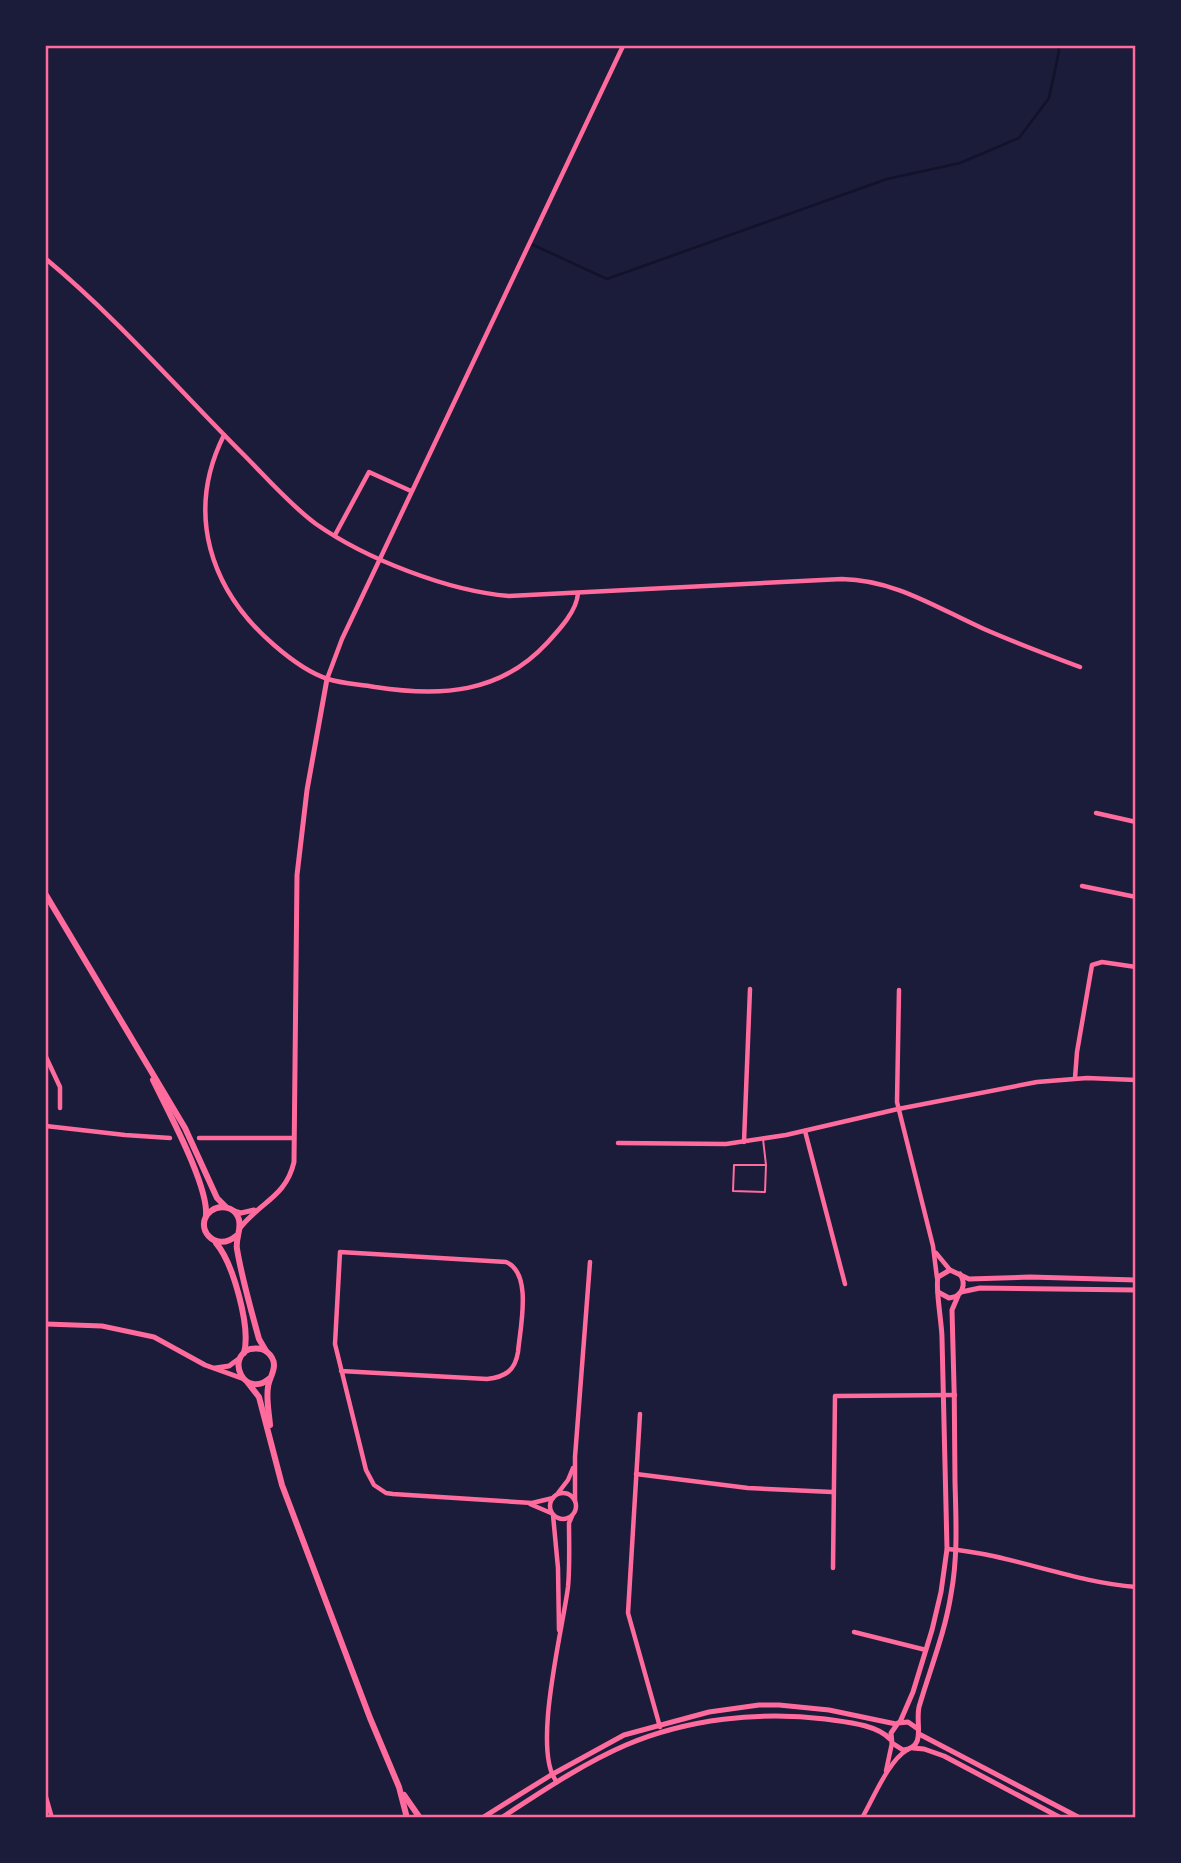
<svg xmlns="http://www.w3.org/2000/svg" width="1181" height="1863" font-family="Manrope,sans-serif">
<rect width="100%" height="100%" fill="#1b1b3a"/>
<g fill="none" stroke-linecap="round" stroke-linejoin="round">
<polyline stroke="#12122b" stroke-width="2.5" points="529,243 607,279 887,179 960,163 1019,138 1049,98 1059,51 1058,46"/>
<polyline stroke="#ff6b9d" stroke-width="2" points="763,1139 766,1165 765,1192 733,1191 734,1165 766,1165"/>
<g stroke="#ff6b9d" stroke-width="4.5">
<path d="M46,259C117,318 177,388 243,454C266,477 289,504 316,524C366,559 448,591 509,596L842,579C895,580 937,608 984,629C1016,643 1048,655 1080,667"/>
<path d="M224,435C185,513 210,590 274,645C289,658 309,673 328,679C343,684 360,684 375,687C440,697 500,694 547,643C559,630 577,611 578,593"/>
<polyline points="335,535 369,472 411,491"/>
<polyline points="327,679 342,639 623,46"/>
<polyline points="1096,813 1136,822"/>
<polyline points="1082,886 1136,897"/>
<polyline points="899,990 897,1102 933,1246 937,1278"/>
<polyline points="46,1057 60,1087 60,1108"/>
<polyline points="1075,1078 1077,1052 1092,965 1102,962 1136,967"/>
<polyline points="46,1126 125,1135 170,1138"/>
<polyline points="805,1131 845,1284"/>
<polyline points="199,1138 294,1138"/>
<polyline points="744,1142 750,989"/>
<polyline points="618,1143 726,1144 786,1135 898,1109 1037,1082 1087,1078 1136,1080"/>
<polyline points="936,1253 950,1270"/>
<path d="M341,1371L487,1379C505,1377 515,1371 518,1352C520,1328 533,1273 506,1262L340,1252L335,1344L366,1470L374,1485L386,1493L393,1494L516,1502L532,1503L553,1498"/>
<polyline points="640,1414 628,1613 660,1727"/>
<polyline points="636,1474 748,1488 832,1492"/>
<polyline points="558,1493 568,1480 573,1468"/>
<circle cx="563" cy="1506" r="13"/>
<polyline points="575,1501 575,1457 590,1262"/>
<polyline points="530,1504 551,1513"/>
<polyline points="553,1515 558,1568 559,1630"/>
<path d="M947,1549C1011,1554 1071,1582 1136,1587"/>
<polyline points="833,1568 835,1396 955,1395"/>
<polyline points="854,1632 926,1650"/>
<polyline points="886,1771 892,1743"/>
<path d="M557,1782C531,1752 563,1628 568,1587C570,1566 569,1544 569,1523L572,1516"/>
<polyline points="46,1797 52,1818"/>
<path d="M862,1818C873,1799 889,1760 907,1750"/>
</g>
<g stroke="#ff6b9d" stroke-width="5">
<polyline points="234,1211 241,1213 254,1210"/>
<path d="M240,1228C260,1202 286,1197 294,1162L297,875L307,790L327,679"/>
<path d="M938,1292L949,1298C962,1297 967,1285 960,1274"/>
<polyline points="961,1292 980,1288 1136,1290"/>
<polyline points="46,1324 102,1326 154,1337 205,1365 244,1379"/>
<polyline points="215,1368 229,1366 240,1358"/>
<path d="M900,1722L913,1692L932,1630L941,1592L947,1549L942,1338C942,1324 935,1287 938,1277L950,1270L969,1279L1030,1277L1136,1280"/>
<path d="M918,1729L908,1722L898,1723L891,1733L892,1743L903,1750C927,1748 915,1723 919,1707C930,1669 945,1633 951,1594C958,1557 956,1519 955,1482C955,1424 954,1367 952,1310L958,1296"/>
<polyline points="919,1734 1080,1818"/>
<polyline points="913,1748 924,1749 944,1756 1061,1818"/>
<polyline points="482,1818 551,1775 624,1735 709,1712 759,1705 779,1705 829,1710 896,1724"/>
<path d="M501,1818C541,1792 582,1764 626,1745C687,1719 759,1711 825,1719C845,1722 876,1724 890,1739"/>
</g>
<g stroke="#ff6b9d" stroke-width="6">
<polyline points="46,895 185,1128 217,1198 226,1207"/>
<path d="M153,1080C167,1109 209,1186 206,1216"/>
<path d="M236,1236C215,1254 192,1226 211,1211C220,1204 234,1207 238,1217C243,1227 235,1238 237,1249C242,1279 251,1310 259,1339L266,1351"/>
<path d="M216,1243C233,1263 251,1327 244,1353"/>
<polyline points="248,1383 259,1397 282,1485 370,1718 399,1787 407,1818"/>
<path d="M270,1425C269,1413 266,1399 268,1387C269,1379 274,1373 274,1365C274,1360 271,1355 266,1351C262,1348 256,1348 250,1349C225,1358 245,1400 270,1378"/>
<polyline points="404,1795 420,1818"/>
</g>
</g>
<rect width="1181" height="1863" fill="none" stroke="#1b1b3a" stroke-width="94"/>
<rect x="47" y="47" width="1087" height="1769" fill="none" stroke="#ff6b9d" stroke-width="2.5"/>
</svg>
